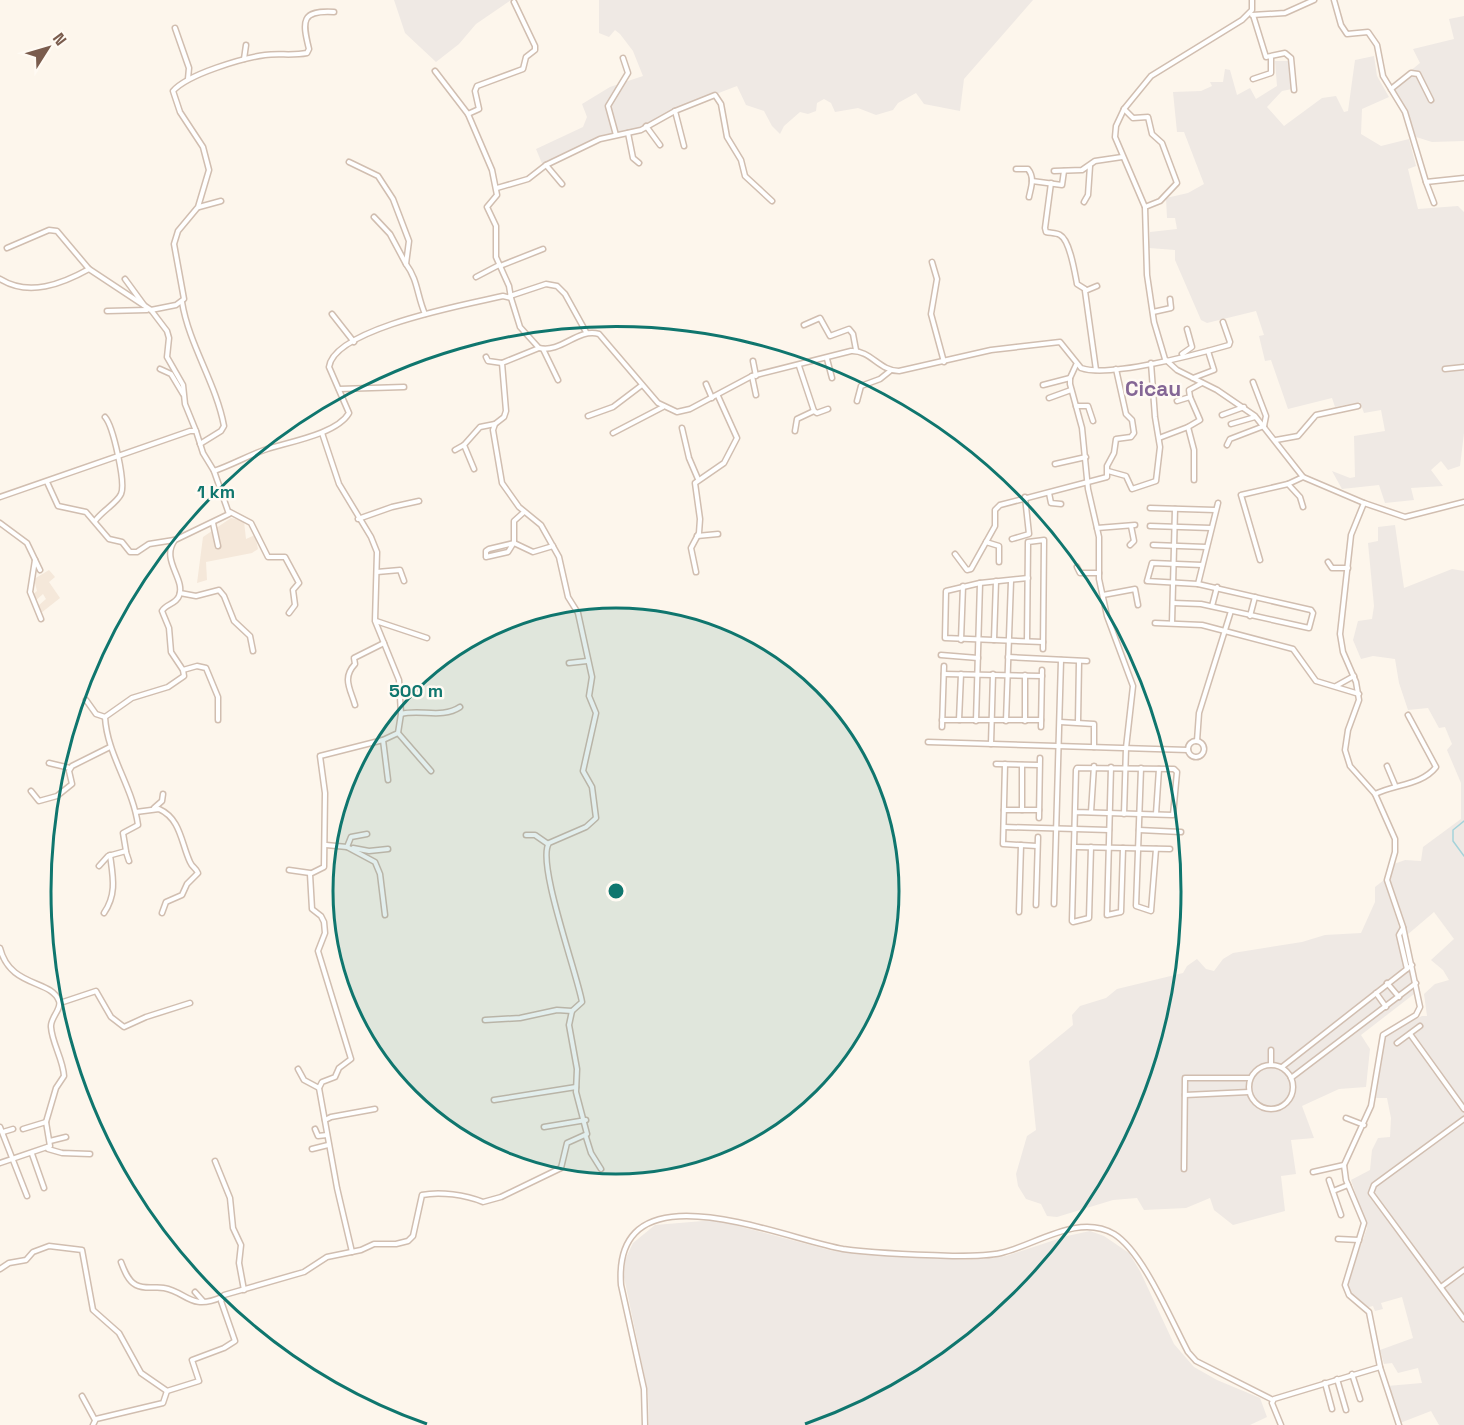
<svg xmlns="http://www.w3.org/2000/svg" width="1464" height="1425" font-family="'Space Grotesk',sans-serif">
<rect width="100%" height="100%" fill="#fdf6ec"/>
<g fill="#f5e8da">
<polygon points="231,518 244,521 246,539 255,535 258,549 252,553 206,562 207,580 197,583 203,537"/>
<polygon points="49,570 55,577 49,582 60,598 41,613 38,606 46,599 43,594 35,601 32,595 37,591 34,579"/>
</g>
<g fill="#efe9e4">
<polygon points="394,0 511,0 476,24 459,44 436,62 405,33"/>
<polygon points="599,0 1033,0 964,79 960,111 924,104 916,93 898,103 893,110 876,115 858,108 835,112 831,103 824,99 817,103 816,111 808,114 800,112 784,126 780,134 772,126 764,111 746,105 737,86 690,104 637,129 616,132 589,142 543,166 536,149 583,127 587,117 582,104 610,87 643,76 633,51 620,34 615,30 609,37 599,33"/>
<polygon points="1464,16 1464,141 1432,142 1416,137 1403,105 1391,87 1420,63 1413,49 1454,39 1449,19"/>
<polygon points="1374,56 1377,76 1389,97 1362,109 1361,134 1381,146 1409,139 1416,166 1408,169 1418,209 1458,206 1464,212 1464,433 1460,466 1448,470 1441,461 1431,470 1443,486 1411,488 1414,500 1385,503 1379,485 1342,489 1332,471 1350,478 1355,477 1354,436 1385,431 1381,410 1364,413 1360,402 1335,407 1332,398 1288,409 1271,360 1265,361 1259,336 1264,335 1256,311 1207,323 1201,320 1175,260 1175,250 1149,248 1150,232 1177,229 1175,218 1167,218 1166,198 1188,193 1204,184 1184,132 1177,132 1173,92 1201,91 1212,86 1210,82 1223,82 1225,69 1230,70 1237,95 1250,88 1256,99 1277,86 1275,61 1289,61 1292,89 1282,91 1267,107 1284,126 1322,98 1336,96 1344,112 1348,111 1355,60"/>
<polygon points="1395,525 1404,588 1452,569 1464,571 1464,1425 1439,1425 1431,1411 1400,1423 1387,1386 1422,1383 1418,1368 1398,1373 1392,1363 1384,1364 1380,1350 1413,1338 1402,1297 1381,1303 1383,1309 1375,1311 1373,1306 1369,1307 1350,1294 1347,1285 1367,1228 1351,1180 1370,1170 1372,1150 1378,1138 1390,1137 1391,1118 1387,1098 1376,1098 1377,1072 1384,1038 1388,1033 1422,1016 1427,1016 1424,994 1435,984 1449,980 1443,970 1431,960 1454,939 1434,912 1407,935 1390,888 1389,873 1394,864 1405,860 1421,861 1423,847 1461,819 1461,783 1447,750 1452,744 1445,727 1439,728 1428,708 1408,710 1399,683 1395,659 1373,656 1361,659 1353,640 1358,621 1372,619 1374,606 1368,543 1378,541 1378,527"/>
<polygon points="1384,880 1399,927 1414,994 1361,1035 1370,1049 1366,1087 1339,1089 1302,1106 1314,1138 1291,1140 1296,1174 1281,1176 1285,1211 1233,1225 1214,1210 1210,1198 1186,1208 1144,1210 1137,1198 1113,1200 1057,1217 1047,1216 1041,1204 1026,1199 1018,1186 1016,1174 1027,1136 1036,1130 1029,1061 1073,1025 1072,1015 1080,1006 1106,998 1117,989 1183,973 1187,966 1197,959 1206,969 1214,971 1223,959 1233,953 1302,942 1325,935 1361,933 1375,902 1375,887"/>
<polygon points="715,1220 833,1251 970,1260 1006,1256 1067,1236 1090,1231 1104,1236 1129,1253 1140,1271 1174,1344 1194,1367 1217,1380 1260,1398 1267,1417 1250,1425 649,1425 648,1393 624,1277 625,1260 633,1243 655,1225"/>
</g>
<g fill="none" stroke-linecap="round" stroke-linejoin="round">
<polyline stroke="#a5d3da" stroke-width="1.5" points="1464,821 1453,830 1453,841 1464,856"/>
<g stroke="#d1beb0" stroke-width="7">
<g id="street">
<polyline points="1252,0 1252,10 1242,20 1151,76 1124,109 1116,126 1115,137 1145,207 1147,275 1154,322 1165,359 1177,370 1217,390 1255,416 1303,477 1364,503 1351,535 1340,634 1343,652 1356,682 1359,700 1348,730 1345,750 1350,766 1375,794 1395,839 1395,852 1387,880 1403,927 1420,1007 1416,1015 1383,1035 1371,1106 1344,1165 1346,1180 1364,1223 1345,1285 1349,1295 1369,1312 1380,1367 1399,1425"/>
<polyline points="1334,0 1341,25 1347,34 1368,32 1377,45 1383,76 1405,112 1426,182 1464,178"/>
<polyline points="1252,15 1285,13 1314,0"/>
<polyline points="1253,15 1266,57 1285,53 1291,58 1294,90"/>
<polyline points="175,28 189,68 188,79"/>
<polyline points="244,59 246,45"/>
<polyline points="435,71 468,114"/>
<polyline points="1253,79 1271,73 1271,58"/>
<polyline points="1391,89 1411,73 1418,74 1431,100"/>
<polyline points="1124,109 1133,118 1148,117 1152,134 1162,143 1177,183 1160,201 1145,207"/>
<polyline points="675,111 684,146"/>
<polyline points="646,126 660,145"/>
<polyline points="628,133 633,158 639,163"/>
<polyline points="616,135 608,106 628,73 623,58"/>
<path d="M349,162L378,176L393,199L409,241L406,264C418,280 417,296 425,314"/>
<polyline points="546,165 562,184"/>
<path d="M1016,169H1028C1035,178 1031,187 1029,197"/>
<polyline points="1054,171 1082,170 1095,161 1122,157"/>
<polyline points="1032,181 1062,185 1064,171"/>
<polyline points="1426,182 1434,203"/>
<path d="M1051,183L1045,228L1046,232C1050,233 1057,233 1060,235C1070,240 1075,274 1077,284L1085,289"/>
<polyline points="497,188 528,179 546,165 600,139 641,130 675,111 715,95 721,104 727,137 741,160 745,176 772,201"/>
<polyline points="1084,202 1088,195 1090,166"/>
<polyline points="199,207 221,201"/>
<polyline points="374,217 390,234 406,264"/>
<polyline points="7,248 49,230 57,231 89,269 151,310 167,331 169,338 167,357 183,385 185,404 196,431"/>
<polyline points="932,262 937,279 931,314 944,362"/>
<polyline points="500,266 543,249"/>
<polyline points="476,277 499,265"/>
<path d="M0,279C29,297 62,284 89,269"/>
<polyline points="125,279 144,305"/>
<polyline points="510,296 546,284 557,286 565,294 586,332"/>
<polyline points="511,298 509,286 496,257 496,226 487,207 497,195 492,170 468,114 479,109 475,91 477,86 523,69 526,57 535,50 535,46 514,2"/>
<path d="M182,302C189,345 216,383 224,426L221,431L200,444"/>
<path d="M151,310L176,305L184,299L174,244L178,231L198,207L209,170L203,147L180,112L173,91C188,74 243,58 265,55C279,53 292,56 307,53L309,49C302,21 301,10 334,12"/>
<polyline points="107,311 147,310"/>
<polyline points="1153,312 1171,308 1170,299"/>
<polyline points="332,314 354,342"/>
<polyline points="804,325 820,318 830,336 849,329 853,334 856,350"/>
<polyline points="543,349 558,380"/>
<polyline points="1182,354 1192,347 1187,329"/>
<polyline points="486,357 488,361 502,363"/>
<polyline points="827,359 832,378"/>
<polyline points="753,361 756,376"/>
<polyline points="1076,365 1070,378 1070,384 1082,428 1088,489 1099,537 1099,579 1107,616 1133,686 1126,748 1124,814"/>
<polyline points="799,366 814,411 817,413 828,409"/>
<polyline points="160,369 171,374 183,394"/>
<polyline points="1445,369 1464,367"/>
<polyline points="1096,370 1085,291 1097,286"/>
<polyline points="752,376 756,395"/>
<polyline points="1193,378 1214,370 1208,351"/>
<polyline points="1253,382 1266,416 1264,426"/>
<polyline points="706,384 712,398"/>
<polyline points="1043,385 1070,378"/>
<polyline points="339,389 404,387"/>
<polyline points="1190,397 1200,420 1188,427 1194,450 1194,480"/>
<polyline points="1049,398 1071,390"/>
<polyline points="857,401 861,386 880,379 890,371"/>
<polyline points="1177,401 1190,397 1189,390 1202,383"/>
<polyline points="1076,406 1088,406 1093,421"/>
<polyline points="1222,415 1244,407"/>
<polyline points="588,416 613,407 642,385"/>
<polyline points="1231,424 1255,417"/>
<polyline points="682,428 689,458 698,479"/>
<polyline points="795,431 797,419 814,411"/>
<polyline points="322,433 339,484 371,537 377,552 375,621 399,680 401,714 398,733 383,740 320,756 325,793 324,867 310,874 312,909 321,916 324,922 325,933 318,951 351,1059 339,1068 335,1077 322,1082 319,1088 337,1188 352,1252"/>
<polyline points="613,433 663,407"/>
<polyline points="1159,438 1188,427"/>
<polyline points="1276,440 1298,436 1316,415 1358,406"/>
<polyline points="1227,445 1230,439 1264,426"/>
<polyline points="455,450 464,445"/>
<polyline points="1055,464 1086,457"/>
<polyline points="474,469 464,445 480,427 495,424"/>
<polyline points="1108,471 1126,476 1132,489 1156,481 1160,447 1155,417 1151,363"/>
<polyline points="47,482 58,506 86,512 109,539 122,542 130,552 137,552 149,544 174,540"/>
<polyline points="1288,484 1300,497 1303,507"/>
<polyline points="1049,493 1051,503 1061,504"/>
<path d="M0,497L190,431H196L203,453L214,471C232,465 249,455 267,449C289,442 337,434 349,413L329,367C334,328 469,304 503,296L511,298L520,327L539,348C562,353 577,328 599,334L658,403L677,412L690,409L752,376L851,351C871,350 879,371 899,371L991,350L1060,342L1081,368C1109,378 1198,354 1229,345L1230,342L1223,322"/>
<polyline points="1364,503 1405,517 1464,502"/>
<polyline points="1150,508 1215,510"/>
<polyline points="230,512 251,523 268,557 285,557 299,583 293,590 295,605 289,613"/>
<polyline points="358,519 392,507 419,501"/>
<path d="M95,521C102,511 117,503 121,494C126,483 113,426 105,417"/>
<polyline points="0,523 27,543 40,570"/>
<polyline points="213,523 218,546"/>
<polyline points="1150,526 1211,528"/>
<polyline points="1097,528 1135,525"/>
<polyline points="697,536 718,534"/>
<polyline points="1012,539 1029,534 1025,497"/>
<polyline points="986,542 999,546 999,562"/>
<polyline points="514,543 533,552 553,546"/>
<polyline points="514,543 514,521 524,512"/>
<polyline points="513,544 508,552 486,557 486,551 489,549 514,543"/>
<polyline points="1130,545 1134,541 1131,526"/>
<polyline points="1153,545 1206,547"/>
<polyline points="955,554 967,570 971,569 995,526 995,510 1000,505 1107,477 1107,466 1114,453 1116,439 1131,437 1134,433 1132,420 1126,414 1116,369"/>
<polyline points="35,560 30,592 41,619"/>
<polyline points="1260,560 1241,495 1288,484 1303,477"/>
<polyline points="1328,562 1332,568 1348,568"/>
<polyline points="1077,567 1080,573 1099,573"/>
<polyline points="377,572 400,570 404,581"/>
<polyline points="696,572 691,548 699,533 700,519 695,483 724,463 737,438 718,396"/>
<polyline points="1028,578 980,583 946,591 945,638 1043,642"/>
<polyline points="1198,584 1218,503"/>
<polyline points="180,593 196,596 219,590 224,596 234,621 250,636 253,651"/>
<polyline points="1103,595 1135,589 1138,605"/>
<polyline points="1173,603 1201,604 1309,628 1313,613 1311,610 1198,584 1147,581 1152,563 1202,565"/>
<polyline points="1212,606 1217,587"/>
<polyline points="1250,616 1255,597"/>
<polyline points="376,621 427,638"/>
<polyline points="1155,623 1202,625 1293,649 1316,681 1359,694"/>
<polyline points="1172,623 1175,509"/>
<polyline points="961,640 963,586"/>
<polyline points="994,640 996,581"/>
<polyline points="1027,641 1028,542 1044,540 1043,649"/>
<polyline points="941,655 978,658"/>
<polyline points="1008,657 1087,661"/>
<polyline points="569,663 587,661"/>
<polyline points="183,670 197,666 206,668 218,697 218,720"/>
<polyline points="944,674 1042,676"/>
<polyline points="1336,686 1354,676"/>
<polyline points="86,700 96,714 105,717"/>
<path d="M355,705C350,688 342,678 355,664L354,658L384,643"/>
<path d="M401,714C421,709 442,719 460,707"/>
<polyline points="942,720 1041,720"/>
<polyline points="959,720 961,674"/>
<polyline points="976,721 980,583"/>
<polyline points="1006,721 1011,581"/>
<polyline points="1025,721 1025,675"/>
<polyline points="1060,722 1094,724 1094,747"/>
<polyline points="1078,722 1079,662"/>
<polyline points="942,727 944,666"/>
<polyline points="1041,727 1042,670"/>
<polyline points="398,733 431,771"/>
<polyline points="383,740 388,780"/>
<polyline points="1197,741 1199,713 1231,611"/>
<circle cx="1196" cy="749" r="8"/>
<polyline points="928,742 1188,750"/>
<polyline points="991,744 993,674"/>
<polyline points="49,763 70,768"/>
<polyline points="996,764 1039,765"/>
<polyline points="1005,764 1003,844 1037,846"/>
<polyline points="1387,766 1395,785"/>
<polyline points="1111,767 1107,915 1121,912 1123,848"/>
<polyline points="1141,768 1136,906 1151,911 1156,849"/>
<polyline points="31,791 39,801 57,796 72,784 69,771 72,766 110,747"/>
<path d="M1375,794C1396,784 1422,785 1436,767L1408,715"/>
<polyline points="154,808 162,801 163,794"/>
<polyline points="1004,810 1039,810"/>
<polyline points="1022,810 1022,765"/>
<path d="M136,812L159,809C181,819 181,843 190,862C192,867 196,868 198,873L187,884L182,895L166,902L162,913"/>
<polyline points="1075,812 1173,815 1177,772 1174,769 1077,768 1076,770 1072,921 1073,922 1089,918 1091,847"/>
<polyline points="1091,812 1094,766"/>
<polyline points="1156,814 1159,769"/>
<polyline points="1039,818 1040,758"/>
<polyline points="1004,827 1109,830"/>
<polyline points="1139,830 1181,832"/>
<polyline points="526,835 535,835 548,844"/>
<polyline points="326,845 347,847 375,862 380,874 385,915"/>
<polyline points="347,847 351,837 367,834"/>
<polyline points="1075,847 1170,849"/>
<polyline points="353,848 369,851 388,849"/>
<polyline points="126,852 129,861"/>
<path d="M99,866L108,856L126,851L123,833L138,825C133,787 107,755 105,717L132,698L168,687L184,676L183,670L171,652L169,628L162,611C166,604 176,604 179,596C186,579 160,560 175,540L229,514L214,471"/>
<polyline points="289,870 310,873"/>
<polyline points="1054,904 1061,660"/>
<polyline points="1036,905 1038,837"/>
<polyline points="1019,912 1021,845"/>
<path d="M104,913C117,894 113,877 110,855"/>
<polyline points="1403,928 1399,935 1407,969"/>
<path d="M0,948C10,988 51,979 59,1001C62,1009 50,1018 51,1027C52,1043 63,1059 64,1076L56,1088L46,1122L50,1146L0,1163"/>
<polyline points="1387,983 1399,997"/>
<polyline points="1376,993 1386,1007"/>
<polyline points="60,1003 96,991 111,1017 124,1027 146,1017 190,1003"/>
<polyline points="485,1020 520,1018 557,1010 572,1011"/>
<polyline points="1410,1034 1464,1109"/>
<polyline points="1397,1043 1420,1026"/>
<polyline points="1271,1064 1271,1050"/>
<circle cx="1271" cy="1087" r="22"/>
<polyline points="1282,1067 1412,965"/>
<polyline points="298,1069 304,1080 319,1088"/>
<polyline points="1291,1078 1416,983"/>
<polyline points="1185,1095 1249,1092"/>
<polyline points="494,1100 576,1087"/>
<polyline points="1346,1118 1364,1125"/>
<polyline points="1464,1119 1374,1185 1371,1193 1464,1319"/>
<polyline points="325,1120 331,1117 375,1109"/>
<polyline points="0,1127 27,1196"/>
<polyline points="544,1127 586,1120"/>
<polyline points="23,1129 46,1122"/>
<polyline points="315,1129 318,1136 327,1135"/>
<polyline points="3,1132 13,1129"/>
<polyline points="586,1137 591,1153 601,1169"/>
<polyline points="50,1141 66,1137"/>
<polyline points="48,1149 62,1153 90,1154"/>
<polyline points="312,1149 328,1145"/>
<polyline points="32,1154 44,1188"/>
<polyline points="215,1161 230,1198 233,1228 241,1245 239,1263 244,1290"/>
<polyline points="1184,1169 1185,1078 1250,1078"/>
<polyline points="1313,1172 1344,1165"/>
<polyline points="1329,1180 1341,1215"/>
<polyline points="1333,1191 1348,1185"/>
<polyline points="1338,1239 1359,1240"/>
<path d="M121,1262C124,1270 128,1281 136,1285C146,1290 155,1286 164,1288C187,1292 190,1311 222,1297"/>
<polyline points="0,1269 9,1263 26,1260 33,1252 49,1246 82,1250 93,1310 119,1333 141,1373 167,1391"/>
<polyline points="1441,1287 1464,1270"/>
<polyline points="195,1292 203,1301"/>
<polyline points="1352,1374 1360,1399"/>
<polyline points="1337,1379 1346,1410"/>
<polyline points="1325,1383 1332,1409"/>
<polyline points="82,1396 95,1420"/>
<path d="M93,1425L96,1419L163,1403L167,1391L199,1381L192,1360L224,1348L235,1341L221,1301L224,1295L304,1272L327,1257L361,1250L374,1244H396L408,1241L413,1236L422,1195C440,1191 466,1195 483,1202L501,1197L561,1168L567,1143L587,1134L576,1092L577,1069L569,1025L572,1011L582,1002C577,973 536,862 549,843L586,827L596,818L592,787L583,771L596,713L589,696L592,677L578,613L568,597L559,557L541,525L519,507L502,483L493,430L495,424L504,417L506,411L502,363L539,348"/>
<path d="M645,1425L644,1389L621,1285C612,1162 783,1239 843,1249C879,1254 920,1255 956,1256C970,1256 988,1256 1001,1253C1036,1245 1078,1213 1114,1234C1143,1252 1171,1320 1188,1352L1196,1361L1273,1400"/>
<polyline points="1281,1425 1272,1403 1274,1399 1380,1367"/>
</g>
</g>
<use href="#street" stroke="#fff" stroke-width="4"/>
</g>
<circle cx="616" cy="891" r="283" fill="#0f766e" fill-opacity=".12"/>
<g fill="none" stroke="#0f766e" stroke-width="3">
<circle cx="616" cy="891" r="283"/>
<path d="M427 1424A565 565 0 1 1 805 1424"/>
</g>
<g text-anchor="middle" stroke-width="5" stroke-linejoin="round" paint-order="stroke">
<g font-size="21" font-weight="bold" fill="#846695" stroke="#fffaf3">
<text x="1153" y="396">Cicau</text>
</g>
</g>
<circle cx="616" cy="891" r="9" fill="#0f766e" stroke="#fffaf3" stroke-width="3"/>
<g font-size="18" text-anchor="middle" font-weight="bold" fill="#0f766e" stroke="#fffaf3" stroke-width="5" stroke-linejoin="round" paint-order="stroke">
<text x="216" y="498">1 km</text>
<text x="416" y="697">500 m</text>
</g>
<g transform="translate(48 48) rotate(53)" stroke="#fffaf3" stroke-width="4.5" paint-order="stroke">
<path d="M0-4.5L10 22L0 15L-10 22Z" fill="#7a5c4d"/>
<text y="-9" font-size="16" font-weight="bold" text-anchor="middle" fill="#7a5c4d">N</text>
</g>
</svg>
